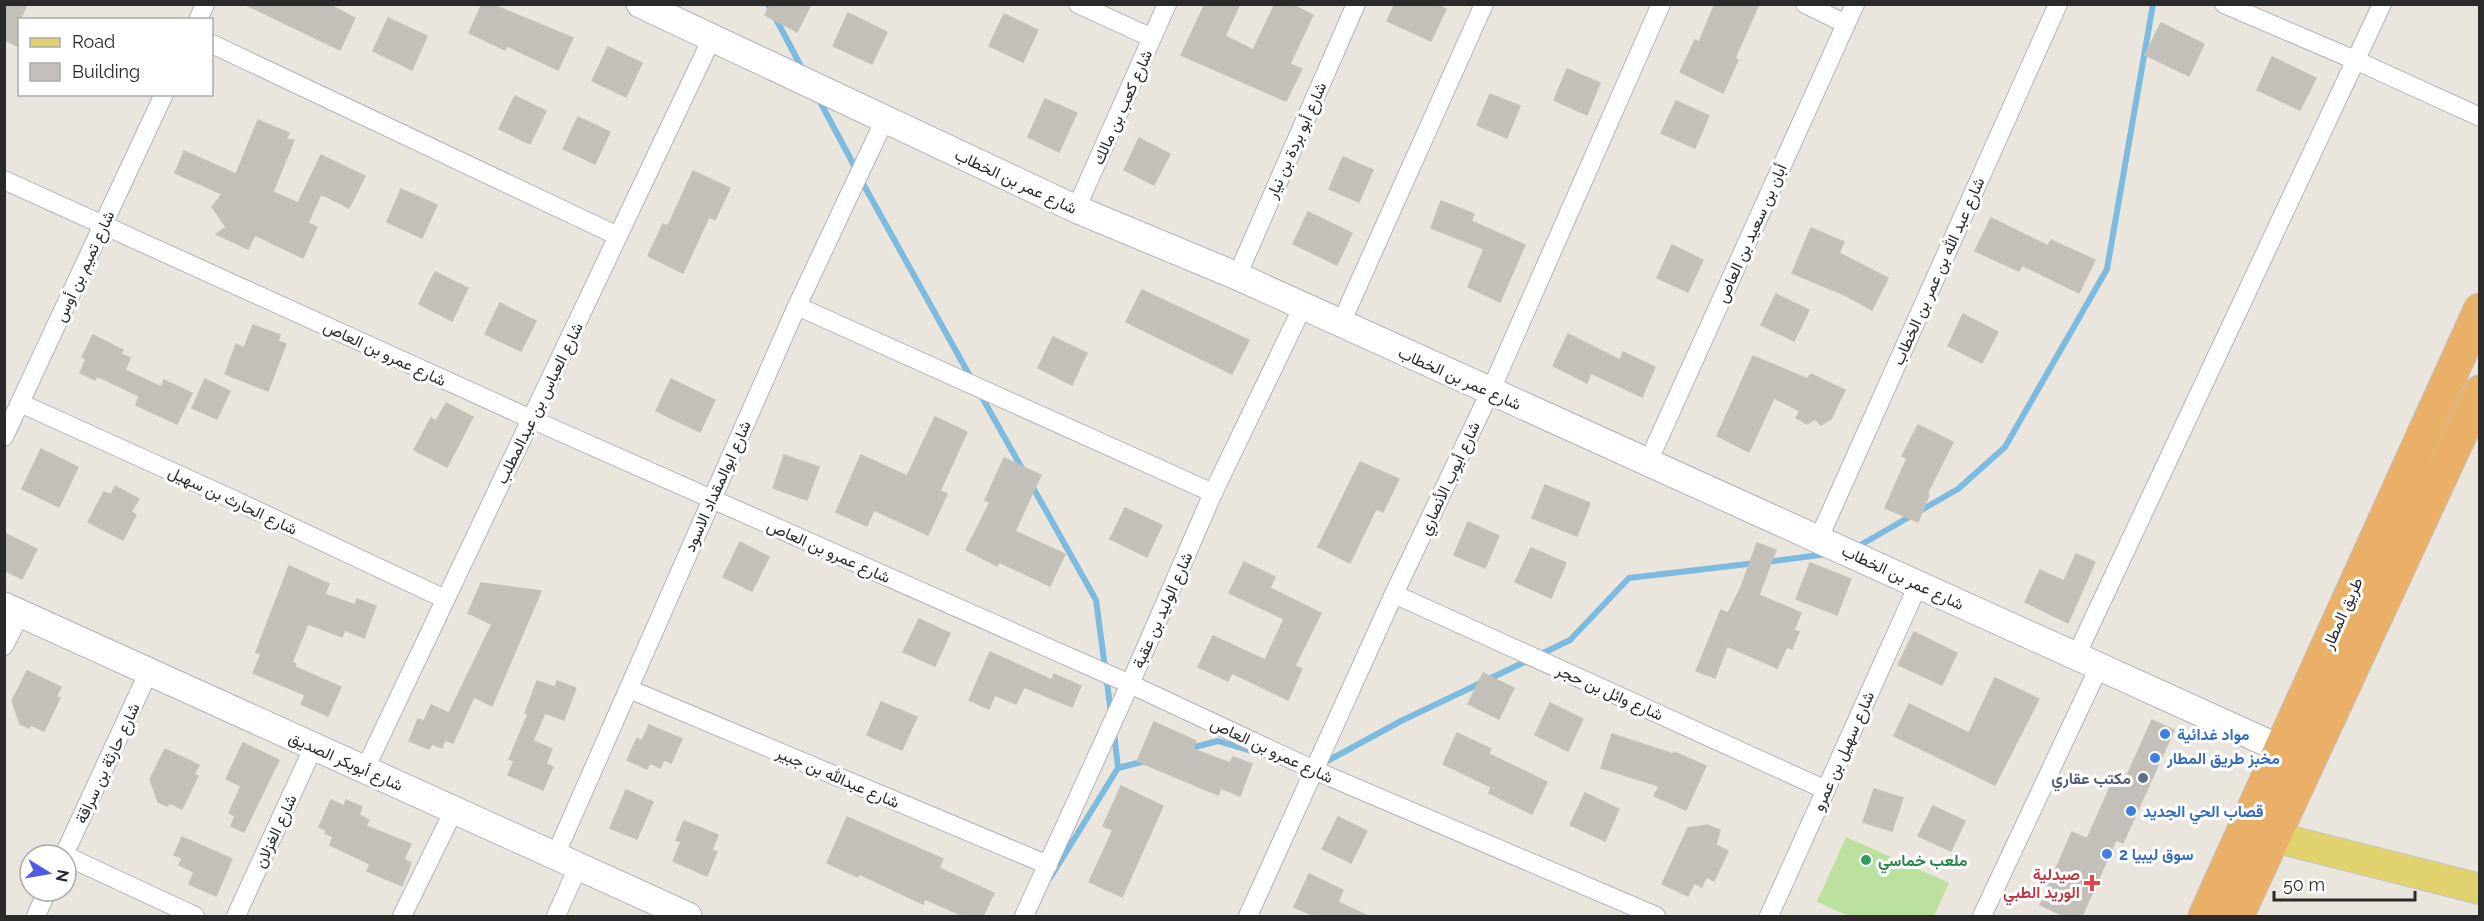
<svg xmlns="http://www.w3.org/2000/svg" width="2484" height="921" font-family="Raleway,Vazirmatn,sans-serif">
<rect width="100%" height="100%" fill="#eae6dd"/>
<polygon fill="#bce09d" points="1846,837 1949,883 1934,916 1849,916 1817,902"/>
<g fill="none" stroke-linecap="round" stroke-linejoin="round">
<g stroke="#7cbae0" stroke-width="6">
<polyline points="768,4 803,70"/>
<polyline points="818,98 857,171"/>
<polyline points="861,180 971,378"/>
<polyline points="979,392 1024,472"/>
<polyline points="1031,484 1096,600 1111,713"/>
<polyline points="1857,547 1958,489 2005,447 2107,269 2153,4"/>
<polyline points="1766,562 1827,554"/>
<polyline points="1539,655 1570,640 1629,578 1756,563"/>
<polyline points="1114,732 1118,768"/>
<polyline points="1187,749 1218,741 1261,754"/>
<polyline points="1322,764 1401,721 1529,660"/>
<polyline points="1050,878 1118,768 1145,761"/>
</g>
</g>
<g fill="#c3c0b9" stroke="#c5c2b7" stroke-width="1.5">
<polygon points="4,4 27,4 20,20 20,47 4,40"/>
<polygon points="244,4 328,4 355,18 340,50"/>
<polygon points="482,4 491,4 573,38 558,70 507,46 505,50 469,33"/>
<polygon points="770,4 811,4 797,32 765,15"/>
<polygon points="1205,4 1240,4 1225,36 1253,50 1275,4 1291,4 1313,15 1290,64 1302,69 1286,101 1181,55"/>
<polygon points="1395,4 1436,4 1446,9 1431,41 1387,21"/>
<polygon points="1715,4 1759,4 1735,58 1738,60 1723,93 1680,72 1695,40 1699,42"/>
<polygon points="848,13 887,32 872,64 833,46"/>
<polygon points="1004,14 1038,30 1023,62 989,46"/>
<polygon points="388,18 427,36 412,70 373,51"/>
<polygon points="2161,23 2204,44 2189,76 2145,55"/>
<polygon points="608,47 642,63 626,97 592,81"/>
<polygon points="2272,57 2316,78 2300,110 2257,90"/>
<polygon points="1567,69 1600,83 1587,115 1554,100"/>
<polygon points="1490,94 1520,106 1507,138 1477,125"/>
<polygon points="515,96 546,111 530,144 499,129"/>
<polygon points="1045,99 1077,113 1059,152 1028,137"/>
<polygon points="1676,101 1709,116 1695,148 1661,133"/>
<polygon points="578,117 610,132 595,164 563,149"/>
<polygon points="258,120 289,133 286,139 294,140 273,192 298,203 321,155 365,176 349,208 321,194 308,223 317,227 303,258 255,235 248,249 216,234 226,227 212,207 222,194 175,173 184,151 236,174"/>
<polygon points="1139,138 1170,154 1154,185 1124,170"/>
<polygon points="1343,157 1373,170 1359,202 1329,189"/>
<polygon points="693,171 730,188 715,220 709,217 683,273 648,256 663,224 668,226"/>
<polygon points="401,189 437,205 422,238 387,222"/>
<polygon points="1441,201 1474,214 1471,221 1525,245 1500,302 1468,287 1484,249 1431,228"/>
<polygon points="1308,212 1352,233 1337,265 1293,244"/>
<polygon points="1991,218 2048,246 2051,240 2095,260 2079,293 2022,265 2019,271 1975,251"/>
<polygon points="1811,228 1844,242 1839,253 1888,278 1872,310 1847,296 1792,273"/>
<polygon points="1672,245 1703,260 1688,292 1657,278"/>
<polygon points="435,272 468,288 452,321 419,304"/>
<polygon points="1142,290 1249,340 1232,374 1126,322"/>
<polygon points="1776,294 1809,310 1794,341 1761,325"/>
<polygon points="500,303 536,321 521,351 485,334"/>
<polygon points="1963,314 1998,332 1982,363 1948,346"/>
<polygon points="253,325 280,335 278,341 286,344 268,391 225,374 236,344 244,348"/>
<polygon points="1568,334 1620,360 1623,352 1655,367 1642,397 1591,373 1587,383 1553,366"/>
<polygon points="93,335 123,350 121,354 130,358 125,370 161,387 164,380 192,393 177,424 136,405 139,396 97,376 95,380 80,373 86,359 82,357"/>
<polygon points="1053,337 1087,353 1072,385 1038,368"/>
<polygon points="1753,356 1808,379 1811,374 1845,390 1831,419 1821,425 1815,419 1807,424 1796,418 1800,411 1774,398 1749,452 1717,436"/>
<polygon points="205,379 230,391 217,419 192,408"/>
<polygon points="671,379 715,400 700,432 656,411"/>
<polygon points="446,403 473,417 447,467 414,450 431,418 436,421"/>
<polygon points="935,417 967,432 940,491 947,494 928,535 874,510 867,526 836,512 861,455 907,476"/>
<polygon points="1918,425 1953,442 1927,494 1929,495 1918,522 1885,508 1907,458 1902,456"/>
<polygon points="41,449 78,467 59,507 22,489"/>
<polygon points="784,455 819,467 807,500 773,488"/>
<polygon points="1004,458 1041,475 1015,531 1065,554 1050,586 999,562 997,566 966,550 990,502 985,500"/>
<polygon points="1360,462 1399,479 1383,512 1376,509 1350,563 1318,547"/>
<polygon points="1545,485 1590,503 1577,536 1532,518"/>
<polygon points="115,486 139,499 131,512 136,515 123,540 88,522 104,492 111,495"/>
<polygon points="1125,508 1162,525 1147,557 1110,539"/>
<polygon points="1468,522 1499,536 1485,568 1454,555"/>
<polygon points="4,533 37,549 22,579 4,570"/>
<polygon points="740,542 769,557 752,591 723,577"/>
<polygon points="1757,543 1776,550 1759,595 1801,613 1794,630 1799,632 1792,649 1787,647 1777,668 1727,646 1715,678 1696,671 1721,610 1728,613 1741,587"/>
<polygon points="1531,548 1566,563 1551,598 1515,582"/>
<polygon points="2076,554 2095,562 2068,623 2025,602 2040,570 2064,581"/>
<polygon points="1244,562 1275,577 1270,588 1321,613 1295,666 1302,669 1288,700 1232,673 1228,681 1198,667 1213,636 1265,660 1284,619 1229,593"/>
<polygon points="1810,563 1851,579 1837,615 1796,599"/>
<polygon points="289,566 329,584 325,594 355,605 357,599 376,606 364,638 345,630 342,637 308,624 292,662 296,664 295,667 341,687 328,716 301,704 305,695 253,673 261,654 256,652"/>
<polygon points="481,583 541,591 492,706 474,697 453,743 445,740 442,748 432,744 429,749 409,741 418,719 424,721 431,705 449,713 492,624 468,613"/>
<polygon points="919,619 950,633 935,666 903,652"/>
<polygon points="1914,632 1957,653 1942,685 1898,665"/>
<polygon points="990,652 1052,680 1054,674 1081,686 1072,707 1024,687 1016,704 995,695 989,709 969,700"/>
<polygon points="27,671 61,687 56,697 60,698 44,731 31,725 29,728 20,724 12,701"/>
<polygon points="1483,673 1514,688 1499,719 1468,704"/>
<polygon points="1995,678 2039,699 1995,785 1894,736 1909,704 1969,733"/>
<polygon points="537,681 555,687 557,681 576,688 564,720 545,713 533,741 552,749 546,764 553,767 543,790 508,775 514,761 509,759 528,714 525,713"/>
<polygon points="881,702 917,717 902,750 867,735"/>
<polygon points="1550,703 1583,719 1568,751 1535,735"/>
<polygon points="2152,720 2174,730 2123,843 2116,840 2082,916 2064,916 2040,905 2072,832 2087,839 2115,776 2125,780"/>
<polygon points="1154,722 1196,741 1193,749 1230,763 1233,757 1252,764 1240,796 1221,788 1218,795 1137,761"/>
<polygon points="649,725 682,739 671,763 664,760 660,768 650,763 647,769 627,760 637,738 642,741"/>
<polygon points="1457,733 1491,749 1489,754 1547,782 1532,814 1489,793 1491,787 1443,764"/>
<polygon points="1612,734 1673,754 1674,752 1706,766 1686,810 1654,796 1659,786 1601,768"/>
<polygon points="243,743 279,760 244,832 231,826 235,816 229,813 241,786 226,779"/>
<polygon points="165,749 199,765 194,775 198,776 182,809 170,803 167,806 158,802 150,779"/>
<polygon points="1121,786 1163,806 1122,897 1089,882 1113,830 1103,826"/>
<polygon points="1874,789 1903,798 1892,831 1863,822"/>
<polygon points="626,790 653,802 637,839 610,828"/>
<polygon points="1585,793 1619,809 1605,841 1570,825"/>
<polygon points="331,800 344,806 346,800 362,807 359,815 369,820 366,826 411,844 404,859 411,863 402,886 367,871 370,864 330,845 333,837 325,833 326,830 319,827"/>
<polygon points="1933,806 1965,821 1951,851 1918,836"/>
<polygon points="847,817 943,859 939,868 994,893 983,916 963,916 925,899 923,904 859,874 858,877 827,863"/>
<polygon points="1338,817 1367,831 1351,863 1322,849"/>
<polygon points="684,821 718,835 712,850 717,852 707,876 673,861 681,842 676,840"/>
<polygon points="1707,825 1720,830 1716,845 1728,851 1714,881 1706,877 1702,887 1694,883 1688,896 1662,884 1688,828"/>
<polygon points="182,837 232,859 216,896 189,884 194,872 179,865 182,858 174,855"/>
<polygon points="1309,874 1343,890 1338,902 1368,916 1315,916 1294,907"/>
</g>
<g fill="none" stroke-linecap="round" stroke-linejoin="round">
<g stroke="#b1b2bc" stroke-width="20">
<g id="street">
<polyline points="1078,4 1152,38"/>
<polyline points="1805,4 1846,24"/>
<polyline points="2224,4 2355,60 2480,117"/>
<polyline points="198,20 205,4"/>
<polyline points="212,44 618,236"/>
<polyline points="4,180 531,419 1130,684 1314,770 1656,916"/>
<polyline points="1076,209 1167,4"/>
<polyline points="1237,276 1356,4"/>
<polyline points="797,306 1213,493"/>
<polyline points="1341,323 1484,4"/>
<polyline points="20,403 230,498 445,599"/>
<polyline points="4,437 164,94"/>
<polyline points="1648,462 1855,4"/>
<polyline points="1819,538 2058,4"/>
<polyline points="1394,594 1826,790"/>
<polyline points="4,646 21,613"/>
<polyline points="2076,656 2382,4"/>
<polyline points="629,689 1048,865"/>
<polyline points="365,769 712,38"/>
<polyline points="64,855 149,671"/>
<polyline points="66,856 195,916"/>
<polyline points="555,856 797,306 885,119"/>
<polyline points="36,916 47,891"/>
<polyline points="236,916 314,746"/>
<polyline points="402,916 454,810"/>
<polyline points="556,916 578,867"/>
<polyline points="1024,916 1130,684 1213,493 1303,306"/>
<polyline points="1248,916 1394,594 1490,392 1661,4"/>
<polyline points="1769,916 1918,585"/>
<polyline points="1982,916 2099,667"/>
</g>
</g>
<g stroke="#b1b2bc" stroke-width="29">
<g id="secondary">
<polyline points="640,4 1076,209 1237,276 2281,749"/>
<polyline points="4,606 688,916"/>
</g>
</g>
<g stroke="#c3c3c3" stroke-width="32">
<polyline id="primary" points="2274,837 2480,889"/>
</g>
<g stroke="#c3c3c3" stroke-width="35">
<g id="highway">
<polyline points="2205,916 2480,310"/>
<polyline points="2237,916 2480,392"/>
</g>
</g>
<use href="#street" stroke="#fff" stroke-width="18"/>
<use href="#secondary" stroke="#fff" stroke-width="27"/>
<use href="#primary" stroke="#e0d26d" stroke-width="30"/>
<use href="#highway" stroke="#ebb067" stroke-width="33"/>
</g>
<g fill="#3f7fe0" stroke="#fff" stroke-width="2">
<circle cx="2165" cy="734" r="6"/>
<circle cx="2155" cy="758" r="6"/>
<circle cx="2131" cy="811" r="6"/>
<circle cx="2107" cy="854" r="6"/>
</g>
<circle fill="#5c6f8a" stroke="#fff" stroke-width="2" cx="2143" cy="778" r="6"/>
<circle fill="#2e9e5b" stroke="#fff" stroke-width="2" cx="1866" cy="860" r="6"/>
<path fill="#e0444e" stroke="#fff" stroke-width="2" d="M2089 874h6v6h6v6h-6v6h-6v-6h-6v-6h6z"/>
<g text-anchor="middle" stroke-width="6" stroke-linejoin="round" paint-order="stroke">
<g font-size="16" fill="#2a2a2a" stroke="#fff">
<text transform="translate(1122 107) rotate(-66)" y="6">شارع كعب بن مالك</text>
<text transform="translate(1296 140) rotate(-66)" y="6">شارع أبو بردة بن نيار</text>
<text transform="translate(1016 181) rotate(25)" y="6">شارع عمر بن الخطاب</text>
<text transform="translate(1751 233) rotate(-66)" y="6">أبان بن سعيد بن العاص</text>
<text transform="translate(84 266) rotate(-65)" y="6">شارع تميم بن أوس</text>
<text transform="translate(1938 271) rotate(-66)" y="6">شارع عبد الله بن عمر بن الخطاب</text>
<text transform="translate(385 353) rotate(25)" y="6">شارع عمرو بن العاص</text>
<text transform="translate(1460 378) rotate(24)" y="6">شارع عمر بن الخطاب</text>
<text transform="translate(539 403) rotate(-64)" y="6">شارع العباس بن عبدالمطلب</text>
<text transform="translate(1449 478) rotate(-65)" y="6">شارع أيوب الأنصاري</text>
<text transform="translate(717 486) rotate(-66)" y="6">شارع ابوالمقداد الاسود</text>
<text transform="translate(233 500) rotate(25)" y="6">شارع الحارث بن سهيل</text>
<text transform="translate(829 551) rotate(24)" y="6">شارع عمرو بن العاص</text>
<text transform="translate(1903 577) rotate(25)" y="6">شارع عمر بن الخطاب</text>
<text transform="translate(1162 610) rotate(-66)" y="6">شارع الوليد بن عقبة</text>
<text transform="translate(2342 613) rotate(-66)" y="6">طريق المطار</text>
<text transform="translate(1610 692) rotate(24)" y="6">شارع وائل بن حجر</text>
<text transform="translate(1272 750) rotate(25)" y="6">شارع عمرو بن العاص</text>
<text transform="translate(1843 751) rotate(-66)" y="6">شارع سهيل بن عمرو</text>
<text transform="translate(346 761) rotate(24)" y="6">شارع أبوبكر الصديق</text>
<text transform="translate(107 763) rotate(-65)" y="6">شارع حارثة بن سراقة</text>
<text transform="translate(838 777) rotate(23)" y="6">شارع عبدالله بن جبير</text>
<text transform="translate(275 831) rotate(-65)" y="6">شارع الغزلان</text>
</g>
<g font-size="16" font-weight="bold" fill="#366cbe" stroke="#fff" text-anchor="start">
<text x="2177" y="740">مواد غدائية</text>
<text x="2167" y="764">مخبز طريق المطار</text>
<text x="2143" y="817">قصاب الحي الجديد</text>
<text x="2119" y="860">سوق ليبيا 2</text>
</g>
<g font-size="16" font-weight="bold" fill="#4e5e75" stroke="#fff" text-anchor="end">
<text x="2131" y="784">مكتب عقاري</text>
</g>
<g font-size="16" font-weight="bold" fill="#27864d" stroke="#fff" text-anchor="start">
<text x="1878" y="866">ملعب خماسي</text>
</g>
<g font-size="16" font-weight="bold" fill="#be3a42" stroke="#fff" text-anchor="end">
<text x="2080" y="880">صيدلية<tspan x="2080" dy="18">الوريد الطبي</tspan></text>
</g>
</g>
<rect width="2484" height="921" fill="none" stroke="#2a2a2a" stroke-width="12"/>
<rect x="18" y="18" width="195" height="78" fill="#ffffff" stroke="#aaaaaa" stroke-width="1.5"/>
<rect x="30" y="38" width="30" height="9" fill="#e0d26d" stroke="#aaaaaa" stroke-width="1.5"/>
<text x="72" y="48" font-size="18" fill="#2a2a2a">Road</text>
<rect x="30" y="63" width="30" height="18" fill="#c3c0b9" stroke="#aaaaaa" stroke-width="1.5"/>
<text x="72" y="78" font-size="18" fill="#2a2a2a">Building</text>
<g transform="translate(48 873) rotate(101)"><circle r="28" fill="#ffffff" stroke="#aaaaaa" stroke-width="1.5"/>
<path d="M0-4.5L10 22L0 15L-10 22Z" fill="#505ae4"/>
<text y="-9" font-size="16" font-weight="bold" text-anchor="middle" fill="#2a2a2a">N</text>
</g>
<path d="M2274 891v9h141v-9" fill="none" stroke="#2a2a2a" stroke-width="3"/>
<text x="2283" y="891" font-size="18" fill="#2a2a2a" stroke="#ffffff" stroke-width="4.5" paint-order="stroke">50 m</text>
</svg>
